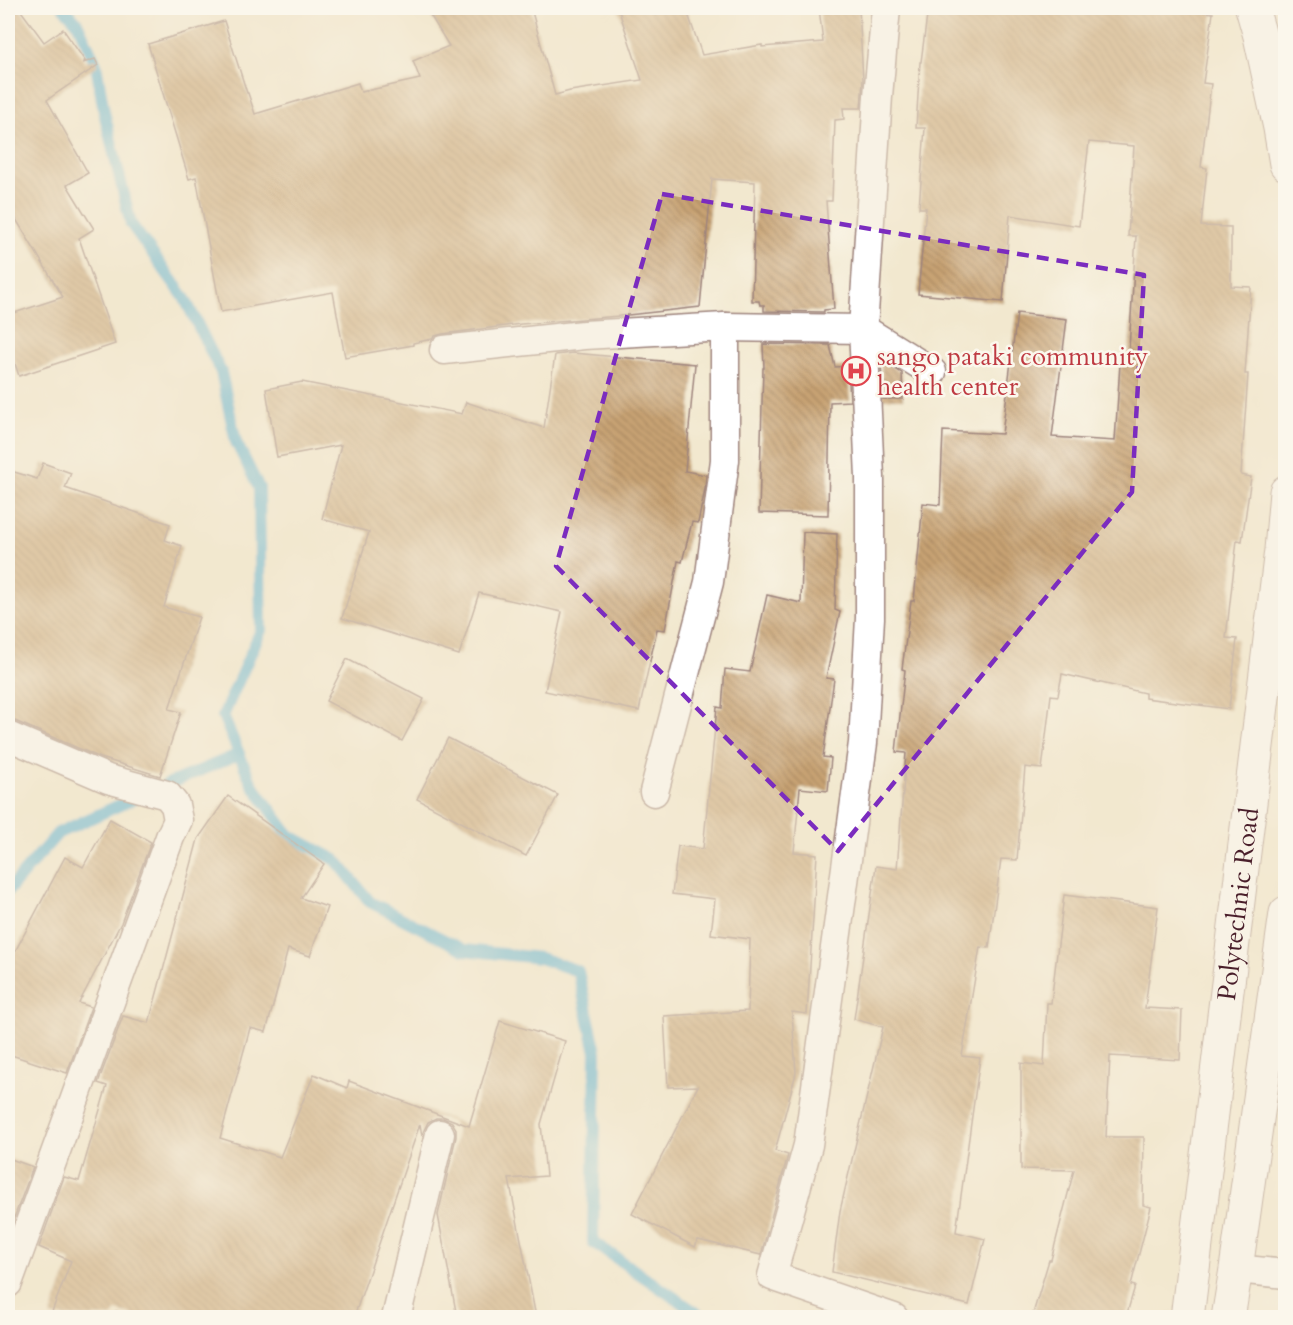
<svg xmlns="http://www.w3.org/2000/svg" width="1293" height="1325" font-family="Cardo,serif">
<defs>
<pattern id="building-back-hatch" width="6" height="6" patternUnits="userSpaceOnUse" patternTransform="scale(1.5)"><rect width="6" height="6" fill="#c8a373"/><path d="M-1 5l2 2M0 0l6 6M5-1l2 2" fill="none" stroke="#a4845f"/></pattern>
</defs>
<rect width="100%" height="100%" fill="#fbf7ec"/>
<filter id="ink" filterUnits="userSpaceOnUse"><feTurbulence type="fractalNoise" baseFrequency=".0167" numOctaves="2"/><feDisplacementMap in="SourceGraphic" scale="12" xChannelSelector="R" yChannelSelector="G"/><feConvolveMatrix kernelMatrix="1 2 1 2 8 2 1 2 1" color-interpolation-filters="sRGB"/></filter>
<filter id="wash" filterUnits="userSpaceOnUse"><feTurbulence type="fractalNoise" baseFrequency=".008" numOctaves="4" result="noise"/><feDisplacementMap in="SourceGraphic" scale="24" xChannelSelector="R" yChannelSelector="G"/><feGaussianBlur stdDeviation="1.35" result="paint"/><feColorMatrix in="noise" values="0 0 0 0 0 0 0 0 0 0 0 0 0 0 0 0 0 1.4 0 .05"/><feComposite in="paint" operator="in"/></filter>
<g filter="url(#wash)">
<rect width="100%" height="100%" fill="#f2e8cf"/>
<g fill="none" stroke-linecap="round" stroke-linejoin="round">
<g stroke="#5ab2d7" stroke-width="12">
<polyline points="64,8 77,22 96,64 104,112 131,224 184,297 221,372 236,442 259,488 261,630 223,716 252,784 289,835 336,860 370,902 464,950 540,958 578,971 596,1052 593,1242 704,1318"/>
<polyline points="166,785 239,754"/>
<polyline points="8,891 58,833 133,799"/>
</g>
</g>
<g id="blocks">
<g fill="url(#building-back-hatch)">
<polygon points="8,8 19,8 44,42 63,29 85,61 83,63 95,59 98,65 47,100 88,173 67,185 94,229 79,238 115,344 19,376 8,342 8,315 63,297 8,206"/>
<polygon points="426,8 531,8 555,95 570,91 642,80 618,8 686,8 702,55 762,45 762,47 823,42 819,8 859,8 863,80 861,108 843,108 844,119 835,120 832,201 826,201 834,309 824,310 824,312 764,311 764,305 760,305 759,301 752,301 755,182 712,179 700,307 619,316 521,324 442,334 435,336 432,339 413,343 413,345 345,357 333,292 221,312 196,177 189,179 148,44 224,21 247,93 248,93 255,114 358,83 361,92 420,79 413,61 449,46"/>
<polygon points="928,8 1173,8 1213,13 1203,83 1211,84 1201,167 1207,168 1201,226 1231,227 1231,286 1251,287 1245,374 1248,374 1241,475 1251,477 1242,541 1237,540 1226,638 1237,639 1229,709 1145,698 1145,693 1062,674 1058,696 1051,695 1042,769 1025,767 1017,860 1001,859 989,948 980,947 962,1056 980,1058 956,1232 985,1239 969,1305 832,1272 840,1211 883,1027 854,1019 876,866 897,869 906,753 896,752 905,670 902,669 911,601 914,601 923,503 940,505 943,431 1002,434 1017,313 1067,319 1052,437 1115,441 1120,364 1128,365 1136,236 1128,236 1134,146 1089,142 1079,226 1010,215 1003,302 918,294 926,208 919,208 925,128 916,128 920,62 921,62"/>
<polygon points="763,344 830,345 835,367 848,366 850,401 830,402 828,515 759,513 763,368 764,368"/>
<polygon points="573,353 695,364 685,471 706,475 705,489 698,523 692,522 682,562 678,561 665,630 657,629 639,711 545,691 562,612 479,593 459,655 342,618 369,532 322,519 341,445 277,457 266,389 302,382 462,414 466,402 544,428 555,355"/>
<polygon points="881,363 886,363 902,373 903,399 883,399"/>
<polygon points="43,463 71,473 65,488 170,524 165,540 182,546 164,607 199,617 169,709 181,712 160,776 101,758 15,721 8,720 8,470 37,479"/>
<polygon points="803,532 837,534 835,610 840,612 826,678 834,679 823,757 831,758 828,791 800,788 794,852 817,854 807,1014 792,1012 796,1073 775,1151 788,1155 761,1255 698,1240 695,1247 632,1214 698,1086 668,1087 664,1016 748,1011 750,939 711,934 715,899 672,894 678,846 703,849 717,707 722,708 725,669 750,672 767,595 801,603"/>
<polygon points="347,659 424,699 402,741 326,701"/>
<polygon points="448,738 558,795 526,856 417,799"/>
<polygon points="228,796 324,864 301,898 327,907 310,956 288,949 266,1032 250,1028 220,1138 280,1157 314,1074 347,1088 349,1081 469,1126 500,1021 565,1041 541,1124 546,1176 509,1179 536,1317 457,1317 438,1215 456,1137 456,1129 452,1122 443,1118 436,1118 428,1122 424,1130 422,1136 420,1124 354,1317 138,1317 116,1311 113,1317 50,1317 71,1261 39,1247 64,1177 79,1181 107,1086 98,1083 123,1016 149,1023 198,839"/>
<polygon points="110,819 151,842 121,923 79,1003 91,1007 67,1073 8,1054 8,965 65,857 83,867"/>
<polygon points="1064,895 1158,907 1145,1008 1182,1010 1180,1060 1110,1056 1106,1137 1144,1137 1143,1205 1151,1207 1131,1285 1135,1286 1126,1317 1032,1317 1049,1260 1051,1260 1074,1170 1021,1169 1021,1063 1044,1066 1047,1003 1051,1003"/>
<polygon points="8,1158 33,1167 8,1234"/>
</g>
</g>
</g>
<g filter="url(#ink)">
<use href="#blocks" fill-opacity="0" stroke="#9e847d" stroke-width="1.5"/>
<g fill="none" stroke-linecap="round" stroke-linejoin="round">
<g stroke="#9e847d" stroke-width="31">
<g id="street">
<polyline points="886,8 878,96 863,329 870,477 870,618 863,743 808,1145 772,1276 894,1318"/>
<polyline points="444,350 584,335 725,327 863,329 932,372"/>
<polyline points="8,736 108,779 167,795 175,805 178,820 170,837 8,1283"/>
<polyline points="654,792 709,582 725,460 725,327"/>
<polyline points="1236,1269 1286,1274"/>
<polyline points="396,1318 440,1134"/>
</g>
</g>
<g stroke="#9e847d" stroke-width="35">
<g id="primary">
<polyline points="1252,8 1260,36 1280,128 1286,164"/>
<path id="s1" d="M1187,1318L1281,550L1286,492"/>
<polyline points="1228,1318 1236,1269 1286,913"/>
</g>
</g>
<use href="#street" stroke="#fff" stroke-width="28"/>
<use href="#primary" stroke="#fff" stroke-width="33"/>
</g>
</g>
<path d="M0 0H1293V1325H0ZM662,194L1144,275L1132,492L838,851L556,566Z" fill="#f2e8cf" fill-opacity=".55" fill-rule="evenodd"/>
<path fill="none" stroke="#7b2cbf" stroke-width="4.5" stroke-dasharray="12 8" stroke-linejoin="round" d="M662,194L1144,275L1132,492L838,851L556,566Z"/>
<defs>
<g id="hospital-ring" transform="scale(1.5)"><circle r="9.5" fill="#fbf7ec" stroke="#e0444e" stroke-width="1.5"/><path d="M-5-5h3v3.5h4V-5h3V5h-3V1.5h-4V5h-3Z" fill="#e0444e"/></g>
</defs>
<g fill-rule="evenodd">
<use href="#hospital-ring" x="856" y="371"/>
</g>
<g text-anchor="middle" stroke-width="5" stroke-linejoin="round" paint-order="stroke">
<g font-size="26" fill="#be3a42" stroke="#fbf7ec" text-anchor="start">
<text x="877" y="365">sango pataki community<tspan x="877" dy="30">health center</tspan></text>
</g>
<g font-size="26" fill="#4a1f2b" stroke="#fbf7ec">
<text dy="9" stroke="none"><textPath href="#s1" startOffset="417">Polytechnic Road</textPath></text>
</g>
</g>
<rect width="1293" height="1325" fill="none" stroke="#fbf7ec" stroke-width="30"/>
</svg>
